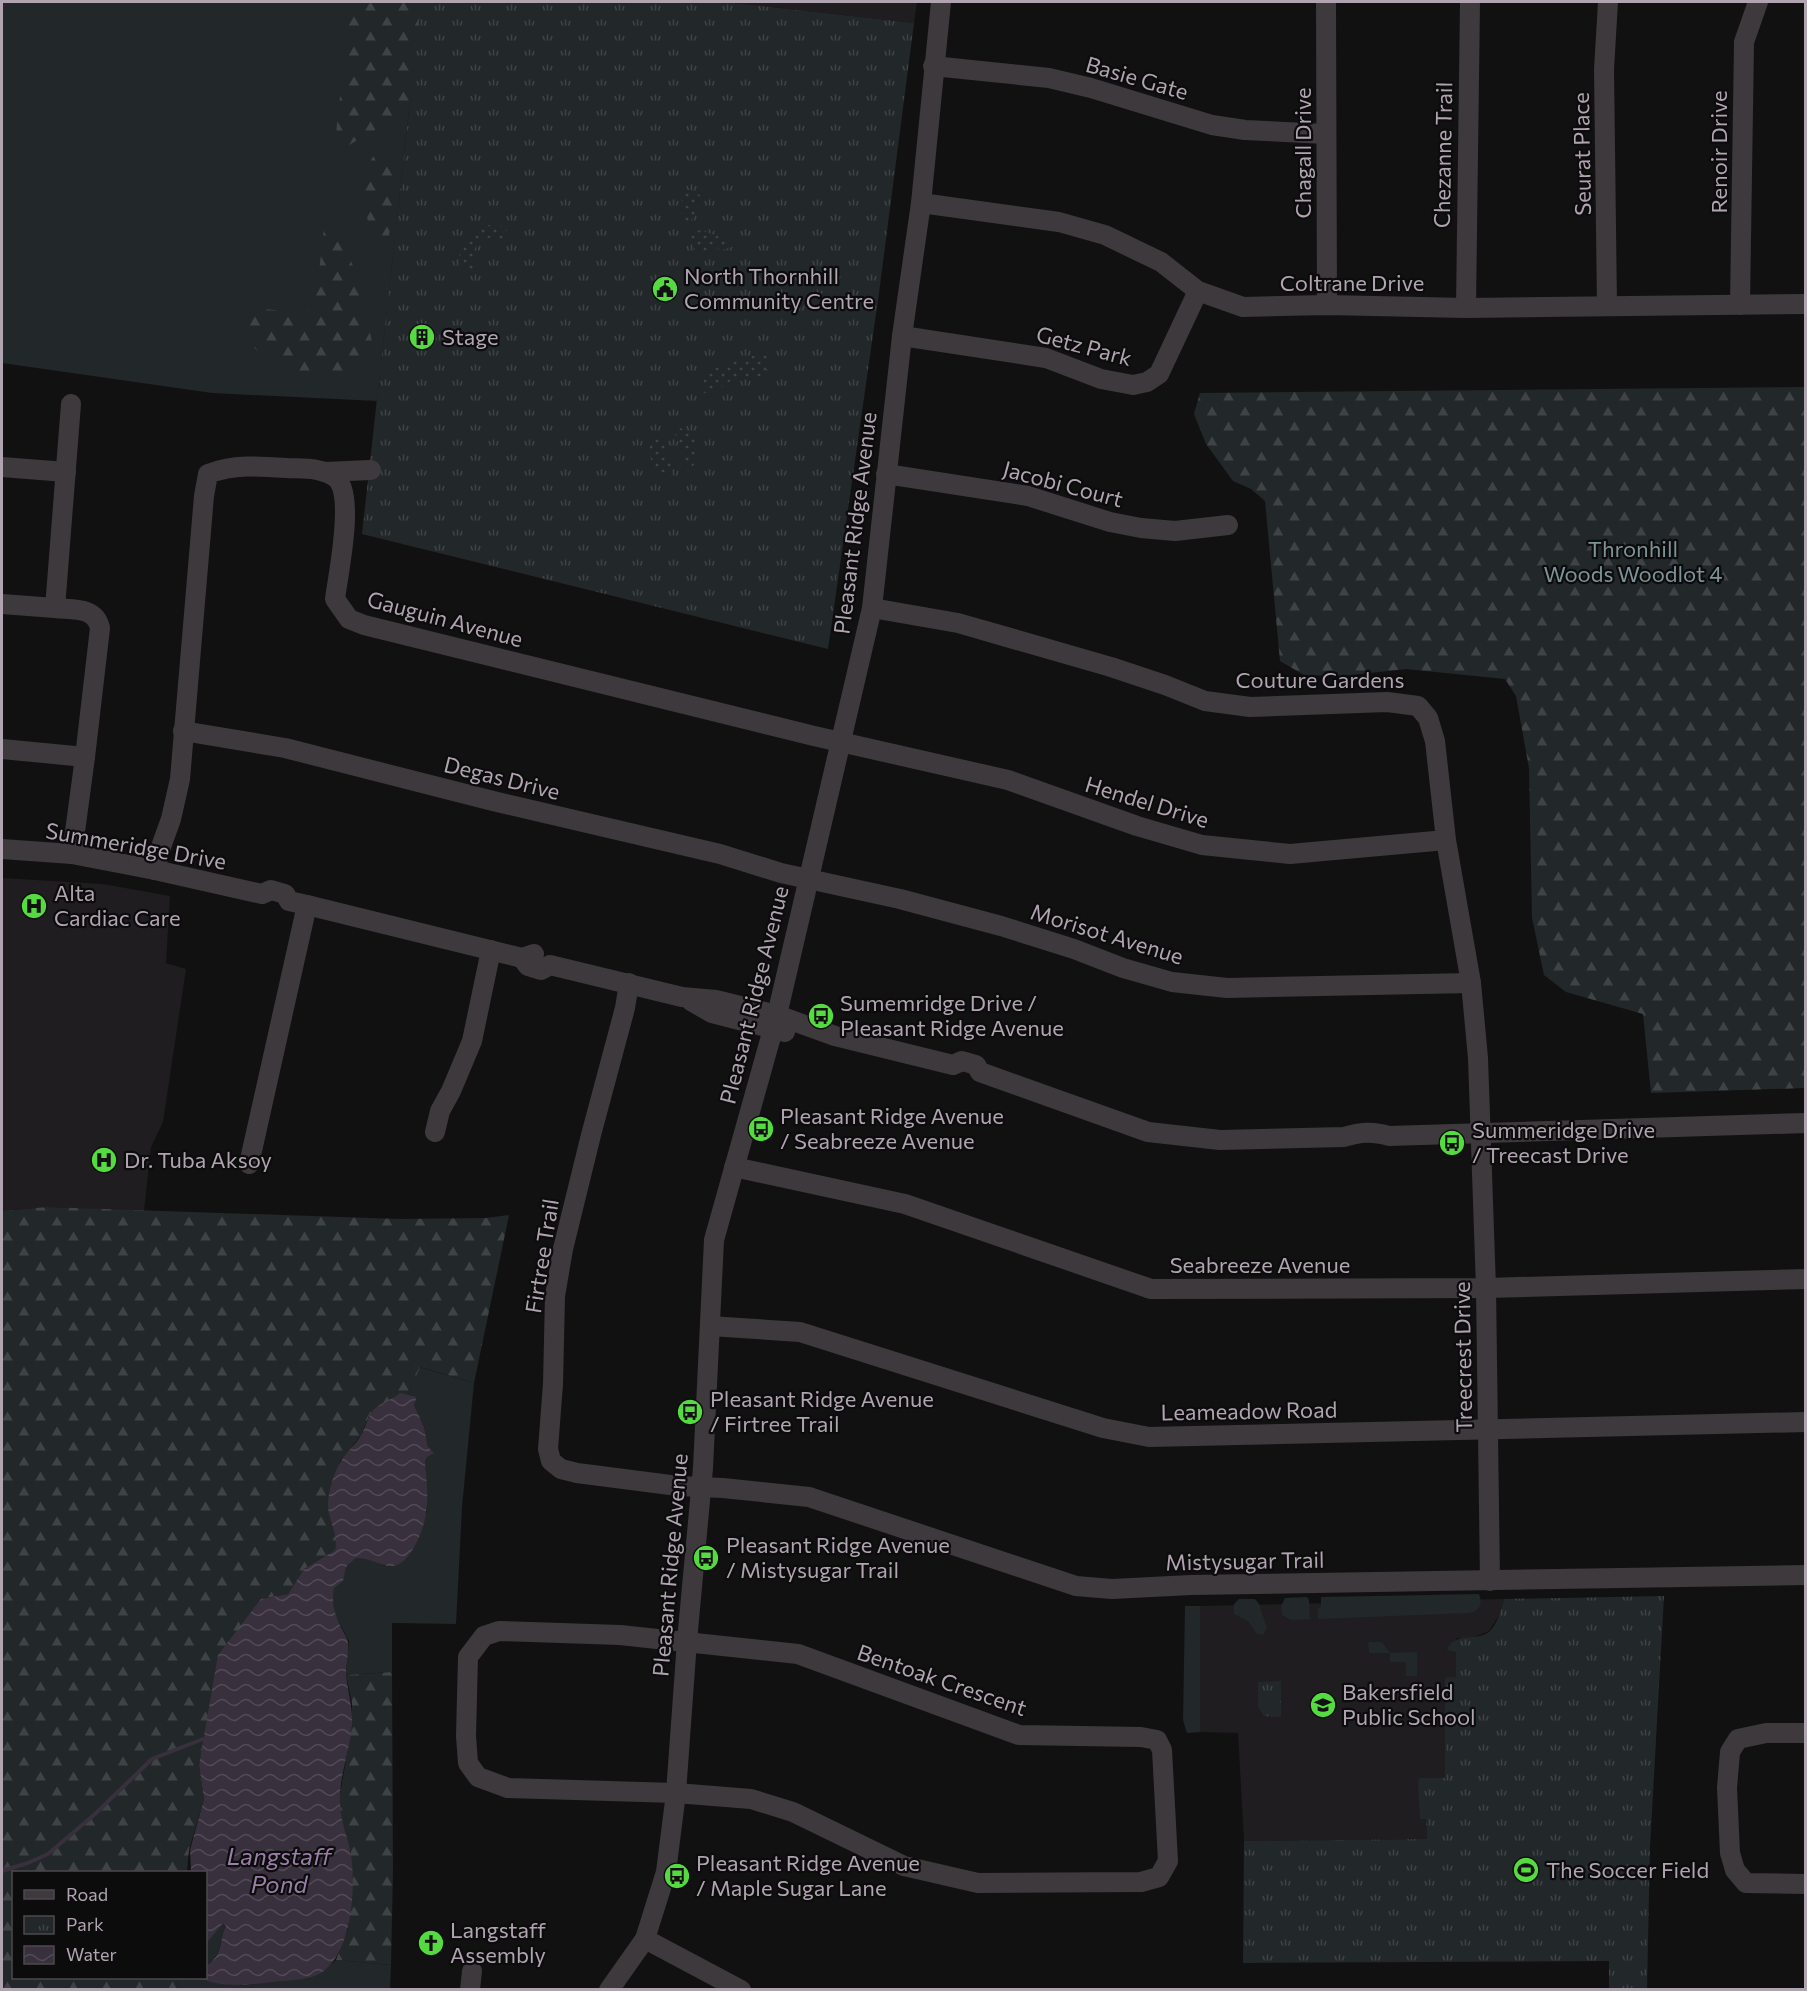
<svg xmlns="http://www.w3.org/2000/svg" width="1807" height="1991" font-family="Commissioner,sans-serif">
<defs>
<pattern id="forest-firs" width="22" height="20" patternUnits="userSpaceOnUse" patternTransform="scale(1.5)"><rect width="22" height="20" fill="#222729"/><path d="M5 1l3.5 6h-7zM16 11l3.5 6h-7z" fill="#404346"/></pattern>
<pattern id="park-tufts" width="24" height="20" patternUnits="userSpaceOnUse" patternTransform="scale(1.5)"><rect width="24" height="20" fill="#222729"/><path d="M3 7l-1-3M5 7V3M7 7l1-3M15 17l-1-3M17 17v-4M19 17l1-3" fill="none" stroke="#404346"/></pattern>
<pattern id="garden-dots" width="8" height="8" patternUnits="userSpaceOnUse" patternTransform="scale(1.5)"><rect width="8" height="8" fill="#222729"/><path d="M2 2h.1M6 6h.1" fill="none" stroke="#404346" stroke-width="1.8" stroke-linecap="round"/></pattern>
<pattern id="water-waves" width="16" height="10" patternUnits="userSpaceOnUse" patternTransform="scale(1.5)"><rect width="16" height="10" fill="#38303d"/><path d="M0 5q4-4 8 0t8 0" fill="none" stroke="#524b57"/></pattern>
</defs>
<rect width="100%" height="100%" fill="#121112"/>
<g fill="#1f1d1f">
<polygon points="725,2 917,2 914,23"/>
<polygon points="2,878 103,884 170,896 166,963 186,969 163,1122 151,1147 144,1211 47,1207 2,1211"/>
<polygon points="1504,1599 1499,1615 1489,1631 1472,1638 1457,1638 1448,1650 1456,1651 1456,1678 1445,1678 1445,1779 1420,1819 1426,1819 1427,1839 1244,1841 1238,1733 1200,1732 1200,1606"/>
</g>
<g fill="#222729">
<polygon points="2,2 421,2 377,401 212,393 2,363"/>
<polygon points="419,1367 474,1383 462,1507 456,1624 392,1623 392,1672 346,1675 349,1641 335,1615 332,1597 334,1587 343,1577 346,1567 356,1558 362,1557 385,1566 427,1512 425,1461 428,1447 424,1427 414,1405 417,1397 408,1395"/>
<path d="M1479,1594C1483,1604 1480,1611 1469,1613L1318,1619V1608L1321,1607V1597Z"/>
<polygon points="1307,1597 1309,1600 1310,1619 1291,1620 1282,1615 1281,1606 1285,1598"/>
<polygon points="1239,1599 1255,1599 1259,1604 1267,1628 1263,1635 1257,1634 1248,1621 1234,1614 1234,1604"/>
<polygon points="1185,1606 1200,1606 1200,1732 1187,1733 1183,1720"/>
<polygon points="1368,1642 1382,1642 1390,1653 1417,1652 1417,1676 1406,1676 1406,1662 1390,1662 1390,1653 1369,1653"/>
<path d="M223,1922L226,1926C218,1942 224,1953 206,1966V1944Z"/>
<polygon points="336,1960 391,1965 390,1989 177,1990 178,1978 206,1978 206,1974 322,1972"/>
</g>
<g fill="url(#forest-firs)">
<polygon points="350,2 422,2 409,110 349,145 335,143"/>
<path d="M391,148L395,156L393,194L389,236L382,247C378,242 373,237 371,232C364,215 361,163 377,153C381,150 387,149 391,148Z"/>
<path d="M329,223L336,224L359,281L372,342C365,354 353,371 339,374C310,380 252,362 244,330C242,324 244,314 244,307L305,313L315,306L324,228Z"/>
<polygon points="1805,387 1805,1088 1651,1093 1643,1014 1566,992 1544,975 1532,918 1529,768 1516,696 1505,679 1406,669 1342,676 1304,675 1280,661 1265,501 1251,489 1233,481 1206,444 1194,414 1200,393"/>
<polygon points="47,1207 399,1219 486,1218 509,1215 474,1383 420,1367 408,1395 375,1408 369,1416 361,1435 340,1461 329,1515 337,1540 335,1550 304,1569 288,1594 261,1599 210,1712 199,1765 204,1799 189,1850 187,1872 14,1872 14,1978 178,1978 177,1989 2,1990 2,1211"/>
<polygon points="392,1672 393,1871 391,1965 336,1960 348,1929 351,1854 342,1825 339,1800 352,1726 352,1703 346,1675"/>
</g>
<g fill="url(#park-tufts)">
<polygon points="421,2 725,2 914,23 879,293 828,649 362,534"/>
<path d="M1664,1596L1650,1847L1647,1989H1609V1961L1243,1963L1244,1841L1427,1839L1426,1819H1420L1418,1784L1419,1778H1445V1678L1456,1677V1652L1447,1650C1456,1630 1476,1643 1490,1631C1498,1623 1501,1609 1504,1599Z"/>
<polygon points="1281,1681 1281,1717 1264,1716 1258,1706 1258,1682"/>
</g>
<g fill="url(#garden-dots)">
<polygon points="687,190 690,190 703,197 687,228 682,211 684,204 678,195"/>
<path d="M485,225L505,226L509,228L504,233L508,238L505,241C484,229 464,250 477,271L473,275L460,265C457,245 467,232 485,225Z"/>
<path d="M688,229C705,230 721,236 735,246L719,251L717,247L695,254Z"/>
<polygon points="768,351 769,368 758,378 750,378 741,374 720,388 698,395 708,370"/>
<path d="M675,426C697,433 708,454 688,471L682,459L685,450L683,445L676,440Z"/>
<path d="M660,433L666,444L662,455L671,462L673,476C651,473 640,446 660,433Z"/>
</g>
<path fill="url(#water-waves)" d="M400,1393L417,1397L414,1405L424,1427L428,1447L434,1453L427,1457L425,1461C426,1477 429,1496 426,1513C424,1529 411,1564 393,1566C380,1567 369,1557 356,1558L346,1567L343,1581L334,1588C331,1604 335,1616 343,1631C345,1635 348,1639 348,1643C349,1654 346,1665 346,1675C348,1692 353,1708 352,1725C350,1750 339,1777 340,1802C340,1821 348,1837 351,1855C356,1888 352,1950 324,1971C311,1980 295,1980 280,1981C256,1984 231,1988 207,1981L206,1966C225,1953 218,1941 226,1926L223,1923L206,1944V1872H191L190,1850L204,1799L199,1765L218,1655L261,1599L288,1594L304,1569L335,1550C339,1534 328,1522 328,1505C328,1492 334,1472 341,1461C346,1451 356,1445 361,1435C366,1427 367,1418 373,1410C380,1403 392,1400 400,1393Z"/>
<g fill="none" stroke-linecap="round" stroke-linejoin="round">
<polyline stroke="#38303d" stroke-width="4" points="2,1871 28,1863 48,1854 95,1814 152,1759 203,1739"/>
<g stroke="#3e393d" stroke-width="20">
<polyline points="1326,2 1327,305"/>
<polyline points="933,66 1049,78 1091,88 1212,125 1245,130 1326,134"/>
<polyline points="921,203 1059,222 1105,235 1161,262 1198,291 1243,307 1327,305 1466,308 1806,304"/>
<polyline points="1740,305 1744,42 1758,2"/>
<polyline points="1607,306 1604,69 1608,2"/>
<polyline points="1466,308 1470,2"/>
<polyline points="902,336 1046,358 1101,379 1133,385 1147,382 1159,374 1198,291"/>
<polyline points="2,467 66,472"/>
<polyline points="324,472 371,470"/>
<polyline points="886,474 1028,496 1110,522 1141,528 1175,531 1228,525"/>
<polyline points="2,604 55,608 71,404"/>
<path d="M55,608C73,610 95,606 100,628L85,757"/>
<polyline points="872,608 958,623 1111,667 1165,685 1205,701 1250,707 1387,702 1418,706 1428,718 1435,741 1446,840 1471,983 1478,1058 1486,1288 1490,1581"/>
<polyline points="183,731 285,748 493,801 720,854 781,873 900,899 1001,926 1074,949 1123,968 1172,982 1227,988 1471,983"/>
<polyline points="2,749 85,757 72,854"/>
<polyline points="2,849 72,854 155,870 262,894 271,890 285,894 289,901 307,905 522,958 534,954"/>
<path d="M155,870L162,844L171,819L180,779L204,496L208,474C233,464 260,466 286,468C302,469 321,467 335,477C356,493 338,574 335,599L349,619L364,625L814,736L1008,780L1137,826L1202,845L1290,854L1446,840"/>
<path d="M522,958L528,966L541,970L550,965L682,997L716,1000L777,1015L835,1036L953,1065L962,1061L976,1065L980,1072L1148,1132L1220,1140L1344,1137C1361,1132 1372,1131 1389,1136L1806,1123"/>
<polyline points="629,983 625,1008 591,1135 563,1249 555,1296 553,1384 548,1449 551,1461 561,1469 577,1473 678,1486 723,1488 809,1497 1076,1586 1112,1589 1191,1585 1806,1575"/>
<polyline points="691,1001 712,1013 785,1032"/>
<polyline points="435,1132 440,1111 451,1091 472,1041 491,950"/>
<polyline points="249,1164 307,905"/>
<polyline points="734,1167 905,1204 1151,1289 1486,1288 1806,1279"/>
<polyline points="710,1326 800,1332 1103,1428 1149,1437 1806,1422"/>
<polygon points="499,1631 620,1635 798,1654 1019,1735 1141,1737 1157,1740 1162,1750 1168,1861 1159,1877 1141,1882 978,1883 904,1866 793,1812 751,1799 676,1793 508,1788 478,1777 468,1763 466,1736 468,1657 484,1636"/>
<polyline points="1806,1733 1766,1733 1738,1739 1730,1752 1727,1788 1730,1853 1735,1870 1746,1883 1806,1884"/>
<polyline points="645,1939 741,1990"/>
<polyline points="470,1990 472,1971"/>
<polyline points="609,1990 645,1939 666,1872 676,1793 687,1641 703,1468 714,1240 777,1015 872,608 902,336 921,203 941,2"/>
</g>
</g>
<defs>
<g id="civic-disc" transform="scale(1.35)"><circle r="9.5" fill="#56da41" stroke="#0d0c0d"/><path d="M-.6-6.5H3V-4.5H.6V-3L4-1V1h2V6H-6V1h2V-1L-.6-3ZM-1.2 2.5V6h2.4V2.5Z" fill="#111"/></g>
<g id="building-disc" transform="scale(1.35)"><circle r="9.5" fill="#56da41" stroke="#0d0c0d"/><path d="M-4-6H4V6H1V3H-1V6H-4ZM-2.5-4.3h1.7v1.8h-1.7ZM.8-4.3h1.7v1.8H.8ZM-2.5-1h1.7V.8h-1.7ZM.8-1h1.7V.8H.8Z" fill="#111"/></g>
<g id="hospital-disc" transform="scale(1.35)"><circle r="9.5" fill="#56da41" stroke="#0d0c0d"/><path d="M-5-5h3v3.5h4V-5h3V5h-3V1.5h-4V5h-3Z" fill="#111"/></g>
<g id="bus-disc" transform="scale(1.35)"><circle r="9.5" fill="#56da41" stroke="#0d0c0d"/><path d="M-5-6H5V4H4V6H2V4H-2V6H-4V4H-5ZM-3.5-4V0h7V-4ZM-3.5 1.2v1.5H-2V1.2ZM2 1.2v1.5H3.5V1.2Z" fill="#111"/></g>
<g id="school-disc" transform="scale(1.35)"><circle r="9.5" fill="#56da41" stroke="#0d0c0d"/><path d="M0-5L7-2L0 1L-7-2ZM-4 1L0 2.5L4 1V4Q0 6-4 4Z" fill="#111"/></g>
<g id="stadium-disc" transform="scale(1.35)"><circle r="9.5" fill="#56da41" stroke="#0d0c0d"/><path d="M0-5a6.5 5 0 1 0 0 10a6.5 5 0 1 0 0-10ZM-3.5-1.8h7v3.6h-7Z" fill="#111"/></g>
<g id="church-disc" transform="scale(1.35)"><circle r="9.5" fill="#56da41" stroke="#0d0c0d"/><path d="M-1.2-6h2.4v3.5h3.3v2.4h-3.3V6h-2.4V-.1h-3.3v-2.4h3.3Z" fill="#111"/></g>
</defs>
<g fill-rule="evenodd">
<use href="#civic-disc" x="665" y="289"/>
<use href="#building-disc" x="422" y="337"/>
<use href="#hospital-disc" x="34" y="906"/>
<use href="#bus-disc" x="821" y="1016"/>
<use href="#bus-disc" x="761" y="1129"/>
<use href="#bus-disc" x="1452" y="1143"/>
<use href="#hospital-disc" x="104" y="1160"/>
<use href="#bus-disc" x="690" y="1412"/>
<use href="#bus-disc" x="706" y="1558"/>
<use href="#school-disc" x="1323" y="1705"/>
<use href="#stadium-disc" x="1526" y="1870"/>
<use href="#bus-disc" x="677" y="1876"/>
<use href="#church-disc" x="431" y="1943"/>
</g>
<g text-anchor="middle" stroke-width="4.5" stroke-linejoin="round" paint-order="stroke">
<g font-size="22" fill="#b0a4b1" stroke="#0d0c0d">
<text transform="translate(1137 78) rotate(16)" y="8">Basie Gate</text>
<text transform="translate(1719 152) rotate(-90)" y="8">Renoir Drive</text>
<text transform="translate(1303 153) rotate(-90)" y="8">Chagall Drive</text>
<text transform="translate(1582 154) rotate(-91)" y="8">Seurat Place</text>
<text transform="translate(1443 155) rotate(-89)" y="8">Chezanne Trail</text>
<text x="1352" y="291">Coltrane Drive</text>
<text transform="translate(1084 346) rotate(15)" y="8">Getz Park</text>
<text transform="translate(1063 484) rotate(15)" y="8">Jacobi Court</text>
<text transform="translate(855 523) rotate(-83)" y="8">Pleasant Ridge Avenue</text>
<text transform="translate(445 619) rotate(15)" y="8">Gauguin Avenue</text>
<text x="1320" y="688">Couture Gardens</text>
<text transform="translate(502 778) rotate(14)" y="8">Degas Drive</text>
<text transform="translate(1147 802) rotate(17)" y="8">Hendel Drive</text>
<text transform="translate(136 846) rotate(10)" y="8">Summeridge Drive</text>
<text transform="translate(1107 934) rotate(17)" y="8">Morisot Avenue</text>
<text transform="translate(754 995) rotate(-76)" y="8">Pleasant Ridge Avenue</text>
<text transform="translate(542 1256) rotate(-81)" y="8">Firtree Trail</text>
<text x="1260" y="1273">Seabreeze Avenue</text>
<text transform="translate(1463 1357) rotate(-91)" y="8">Treecrest Drive</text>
<text transform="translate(1249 1411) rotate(-1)" y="8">Leameadow Road</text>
<text transform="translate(1245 1561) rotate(-1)" y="8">Mistysugar Trail</text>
<text transform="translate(670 1565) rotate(-85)" y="8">Pleasant Ridge Avenue</text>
<text transform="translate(942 1680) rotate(19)" y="8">Bentoak Crescent</text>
</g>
<g font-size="22" fill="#b0a4b1" stroke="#0d0c0d" text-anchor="start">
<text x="684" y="284">North Thornhill<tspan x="684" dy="25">Community Centre</tspan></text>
<text x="442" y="345">Stage</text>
<text x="54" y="901">Alta<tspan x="54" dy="25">Cardiac Care</tspan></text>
<text x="840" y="1011">Sumemridge Drive /<tspan x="840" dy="25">Pleasant Ridge Avenue</tspan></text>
<text x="780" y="1124">Pleasant Ridge Avenue<tspan x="780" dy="25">/ Seabreeze Avenue</tspan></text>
<text x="1472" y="1138">Summeridge Drive<tspan x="1472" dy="25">/ Treecast Drive</tspan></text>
<text x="124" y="1168">Dr. Tuba Aksoy</text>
<text x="710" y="1407">Pleasant Ridge Avenue<tspan x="710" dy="25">/ Firtree Trail</tspan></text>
<text x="726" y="1553">Pleasant Ridge Avenue<tspan x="726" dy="25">/ Mistysugar Trail</tspan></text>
<text x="1342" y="1700">Bakersfield<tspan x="1342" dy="25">Public School</tspan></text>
<text x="696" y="1871">Pleasant Ridge Avenue<tspan x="696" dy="25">/ Maple Sugar Lane</tspan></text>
<text x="1546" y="1878">The Soccer Field</text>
<text x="450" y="1938">Langstaff<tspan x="450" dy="25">Assembly</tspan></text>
</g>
<g font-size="22" fill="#7d939a" stroke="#0d0c0d">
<text x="1633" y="557">Thronhill<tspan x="1633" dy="25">Woods Woodlot 4</tspan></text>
</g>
<g font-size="24" font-style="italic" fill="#9a7ea9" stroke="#0d0c0d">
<text x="279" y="1865">Langstaff<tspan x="279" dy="28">Pond</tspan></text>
</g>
</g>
<rect width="1807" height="1991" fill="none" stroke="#b0a4b1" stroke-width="6"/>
<rect x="12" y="1871" width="195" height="108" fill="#0d0c0d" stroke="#4e494f" stroke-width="1.5"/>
<rect x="24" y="1890" width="30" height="9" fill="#3e393d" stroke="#4e494f" stroke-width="1.5"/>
<text x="66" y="1901" font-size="18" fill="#b0a4b1">Road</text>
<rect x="24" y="1916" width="30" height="18" fill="url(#park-tufts)" stroke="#4e494f" stroke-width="1.5"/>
<text x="66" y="1931" font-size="18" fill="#b0a4b1">Park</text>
<rect x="24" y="1946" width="30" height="18" fill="url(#water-waves)" stroke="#4e494f" stroke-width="1.5"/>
<text x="66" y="1961" font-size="18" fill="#b0a4b1">Water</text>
</svg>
